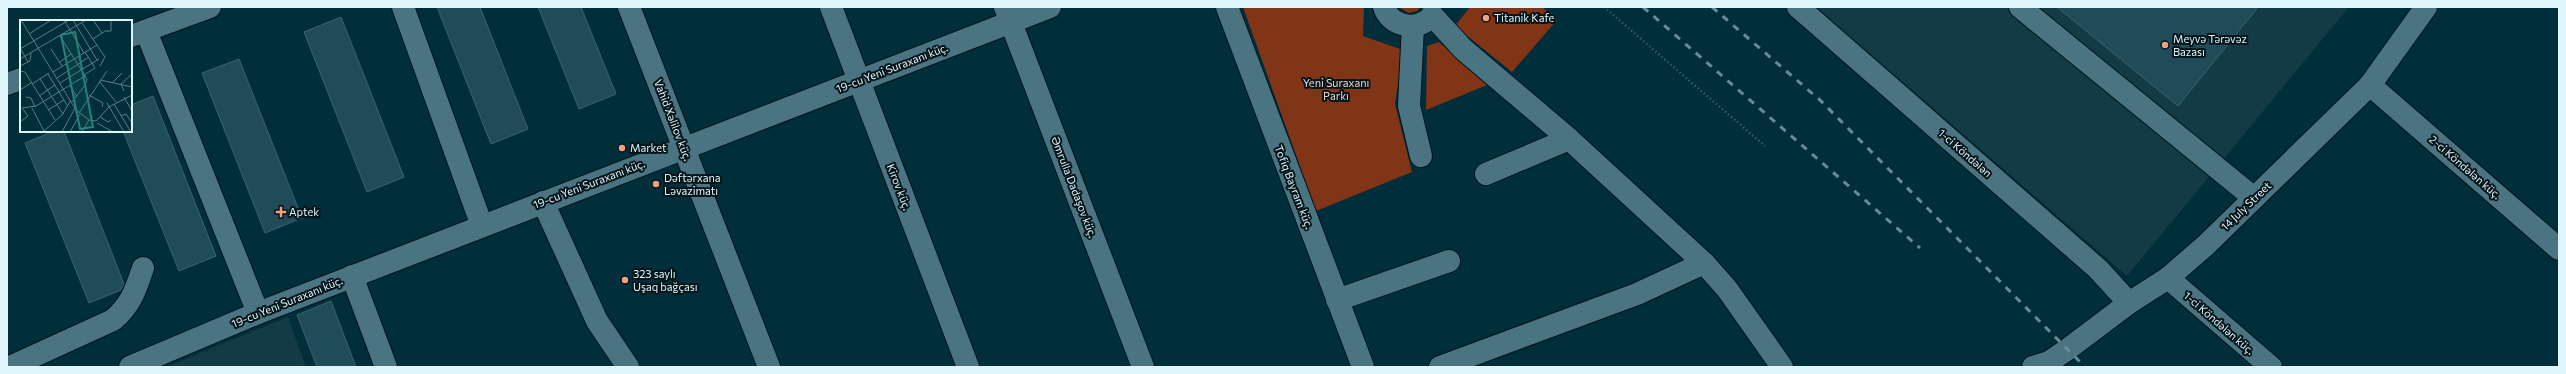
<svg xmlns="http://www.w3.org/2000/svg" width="2566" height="374" font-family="Commissioner,sans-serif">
<rect width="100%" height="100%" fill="#002e3a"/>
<g fill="#123b46">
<polygon points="1816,7 2349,7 2127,276"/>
<polygon points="288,317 306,367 166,367"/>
</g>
<g fill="#823516">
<polygon points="1243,7 1364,7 1363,36 1403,50 1395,104 1412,172 1316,211"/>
<polygon points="1398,7 1420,7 1417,11 1409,13"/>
<polygon points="1470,7 1542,7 1557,20 1512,72 1455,26"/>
<polygon points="1439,42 1487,85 1426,110 1427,46"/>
</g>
<g fill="#204c59" stroke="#3a6370">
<polygon points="437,7 480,7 528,129 491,144"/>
<polygon points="538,7 581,7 616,94 579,109"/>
<polygon points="2057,7 2258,7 2178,106"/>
<polygon points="341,17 404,177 367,192 304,32"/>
<polygon points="239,59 302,218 265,233 202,73"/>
<polygon points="153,96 216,256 179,271 123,131 131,131 131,105"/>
<polygon points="54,131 64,131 124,284 121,290 89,303 25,143"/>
<polygon points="331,301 356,367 317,367 297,315"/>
</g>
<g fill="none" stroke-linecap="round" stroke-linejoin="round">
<g stroke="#01141a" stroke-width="24">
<g id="minor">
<polyline points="403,7 482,226"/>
<polyline points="629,7 769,367"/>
<polyline points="831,7 968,367"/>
<polyline points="1005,7 1143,367"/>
<polyline points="1227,7 1363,367"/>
<path d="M1384,7C1389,24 1412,31 1426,21"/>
<polyline points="1798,7 2098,269 2129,303"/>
<polyline points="2020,7 2254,198"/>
<polyline points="1432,15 1463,49 1569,139 1704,263 1727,289 1782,367"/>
<polyline points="1413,26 1409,106 1421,156"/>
<polyline points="146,31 258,313"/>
<polyline points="131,36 210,7"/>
<polyline points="7,84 21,79"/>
<polyline points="2370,85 2559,249"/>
<polyline points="1486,174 1569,139"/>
<polyline points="543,202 597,321 628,367"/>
<polyline points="352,276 386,367"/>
<polyline points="2168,278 2271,367"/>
<polyline points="1337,300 1449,261"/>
<path d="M10,367L113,320C131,305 136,289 143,268"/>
<polyline points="130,367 258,313 1050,7"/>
<polyline points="1440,367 1637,294 1704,263"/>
<polyline points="2033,367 2049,362 2068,349 2129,303 2168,278 2206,245 2370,85 2426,7"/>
</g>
</g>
<polyline stroke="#476e78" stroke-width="2.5" stroke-dasharray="1 3" stroke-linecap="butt" points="1604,7 1765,146"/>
<use href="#minor" stroke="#4a7481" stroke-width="22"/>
<g stroke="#688b95" stroke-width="3" stroke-dasharray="7 7" stroke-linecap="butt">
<polyline points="1643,7 1920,248"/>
<polyline points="1712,7 1821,101 2085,367"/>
</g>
</g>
<g fill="#f3a082" stroke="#041419" stroke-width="1.5">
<circle cx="1486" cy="18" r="4"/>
<circle cx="2165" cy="45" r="4"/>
<circle cx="622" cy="148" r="4"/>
<circle cx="656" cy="184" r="4"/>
<path d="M279 206h4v4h4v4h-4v4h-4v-4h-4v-4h4z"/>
<circle cx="625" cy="280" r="4"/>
</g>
<g text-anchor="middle" stroke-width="4" stroke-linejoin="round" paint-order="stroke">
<g font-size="11" fill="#dff6fd" stroke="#041419" text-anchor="start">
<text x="1494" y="22">Titanik Kafe</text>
<text x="2173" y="43">Meyvə Tərəvəz<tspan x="2173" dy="13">Bazası</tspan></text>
<text x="630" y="152">Market</text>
<text x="664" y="182">Dəftərxana<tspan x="664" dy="13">Ləvazimatı</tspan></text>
<text x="289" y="216">Aptek</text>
<text x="633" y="278">323 saylı<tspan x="633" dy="13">Uşaq bağçası</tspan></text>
</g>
<g font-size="11" fill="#dff6fd" stroke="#041419">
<text transform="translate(892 68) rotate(-21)" y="4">19-cu Yeni Suraxanı küç.</text>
<text transform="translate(673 120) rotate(69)" y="4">Vahid Xəlilov küç.</text>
<text transform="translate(1965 153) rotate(41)" y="4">1-ci Köndələn</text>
<text transform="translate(2465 167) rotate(41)" y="4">2-ci Köndələn küç.</text>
<text transform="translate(589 184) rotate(-21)" y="4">19-cu Yeni Suraxanı küç.</text>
<text transform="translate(899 187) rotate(69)" y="4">Kirov küç.</text>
<text transform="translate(1074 187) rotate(69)" y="4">Əmrulla Dadaşov küç.</text>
<text transform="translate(1294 187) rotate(69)" y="4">Tofiq Bayram küç.</text>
<text transform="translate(2246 206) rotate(-44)" y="4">14 July Street</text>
<text transform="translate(287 302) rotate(-22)" y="4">19-cu Yeni Suraxanı küç.</text>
<text transform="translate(2219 323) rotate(41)" y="4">1-ci Köndələn küç.</text>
</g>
<g font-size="11" fill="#eed4ca" stroke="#041419">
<text x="1336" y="87">Yeni Suraxanı<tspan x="1336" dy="13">Parkı</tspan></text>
</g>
</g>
<g transform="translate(20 20)">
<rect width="112" height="112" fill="#002e3a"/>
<path fill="none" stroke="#597e88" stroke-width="1" d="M1,0L56,90L69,100L76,101L89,87L112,75M44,0L64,33M53,0L77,40M73,0L82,13M62,3L85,37L80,46M9,14L31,0M40,16L67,59L66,63M73,19L85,11H91V0M0,28L8,42M0,29L49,0M31,29L42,46M0,39L66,0M40,42L51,34M0,46L10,41L11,33M0,51L5,52L35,100M33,52L77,25M28,54L47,85M64,55L75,48L65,32M37,58L69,37M20,59L43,94M80,60L112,67M79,61L96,82M40,63L79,39M92,63L102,53M12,64L29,53M50,66L57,77M0,70L11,63M104,71L101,64L112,54M69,75L83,83L82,87M19,76L35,65M6,77L11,78L15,87M104,77L112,91M52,82L65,65M87,83L104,112M94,84L111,112M12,88L24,111L42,95L51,80M28,90L44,80M59,93L87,51M101,96L106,94L112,103M80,97L88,102L91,100M0,102L8,96L2,88L16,86L65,56M77,103L93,112M42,112L55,88M50,112L60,94M62,112L69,100"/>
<path fill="#24837c" fill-opacity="0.15" stroke="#24837c" stroke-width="2" d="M55,12L73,107L60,109L41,15Z"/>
<rect width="112" height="112" fill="none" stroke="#dff6fd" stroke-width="2"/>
</g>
<rect width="2566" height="374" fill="none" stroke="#dff6fd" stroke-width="16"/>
</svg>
